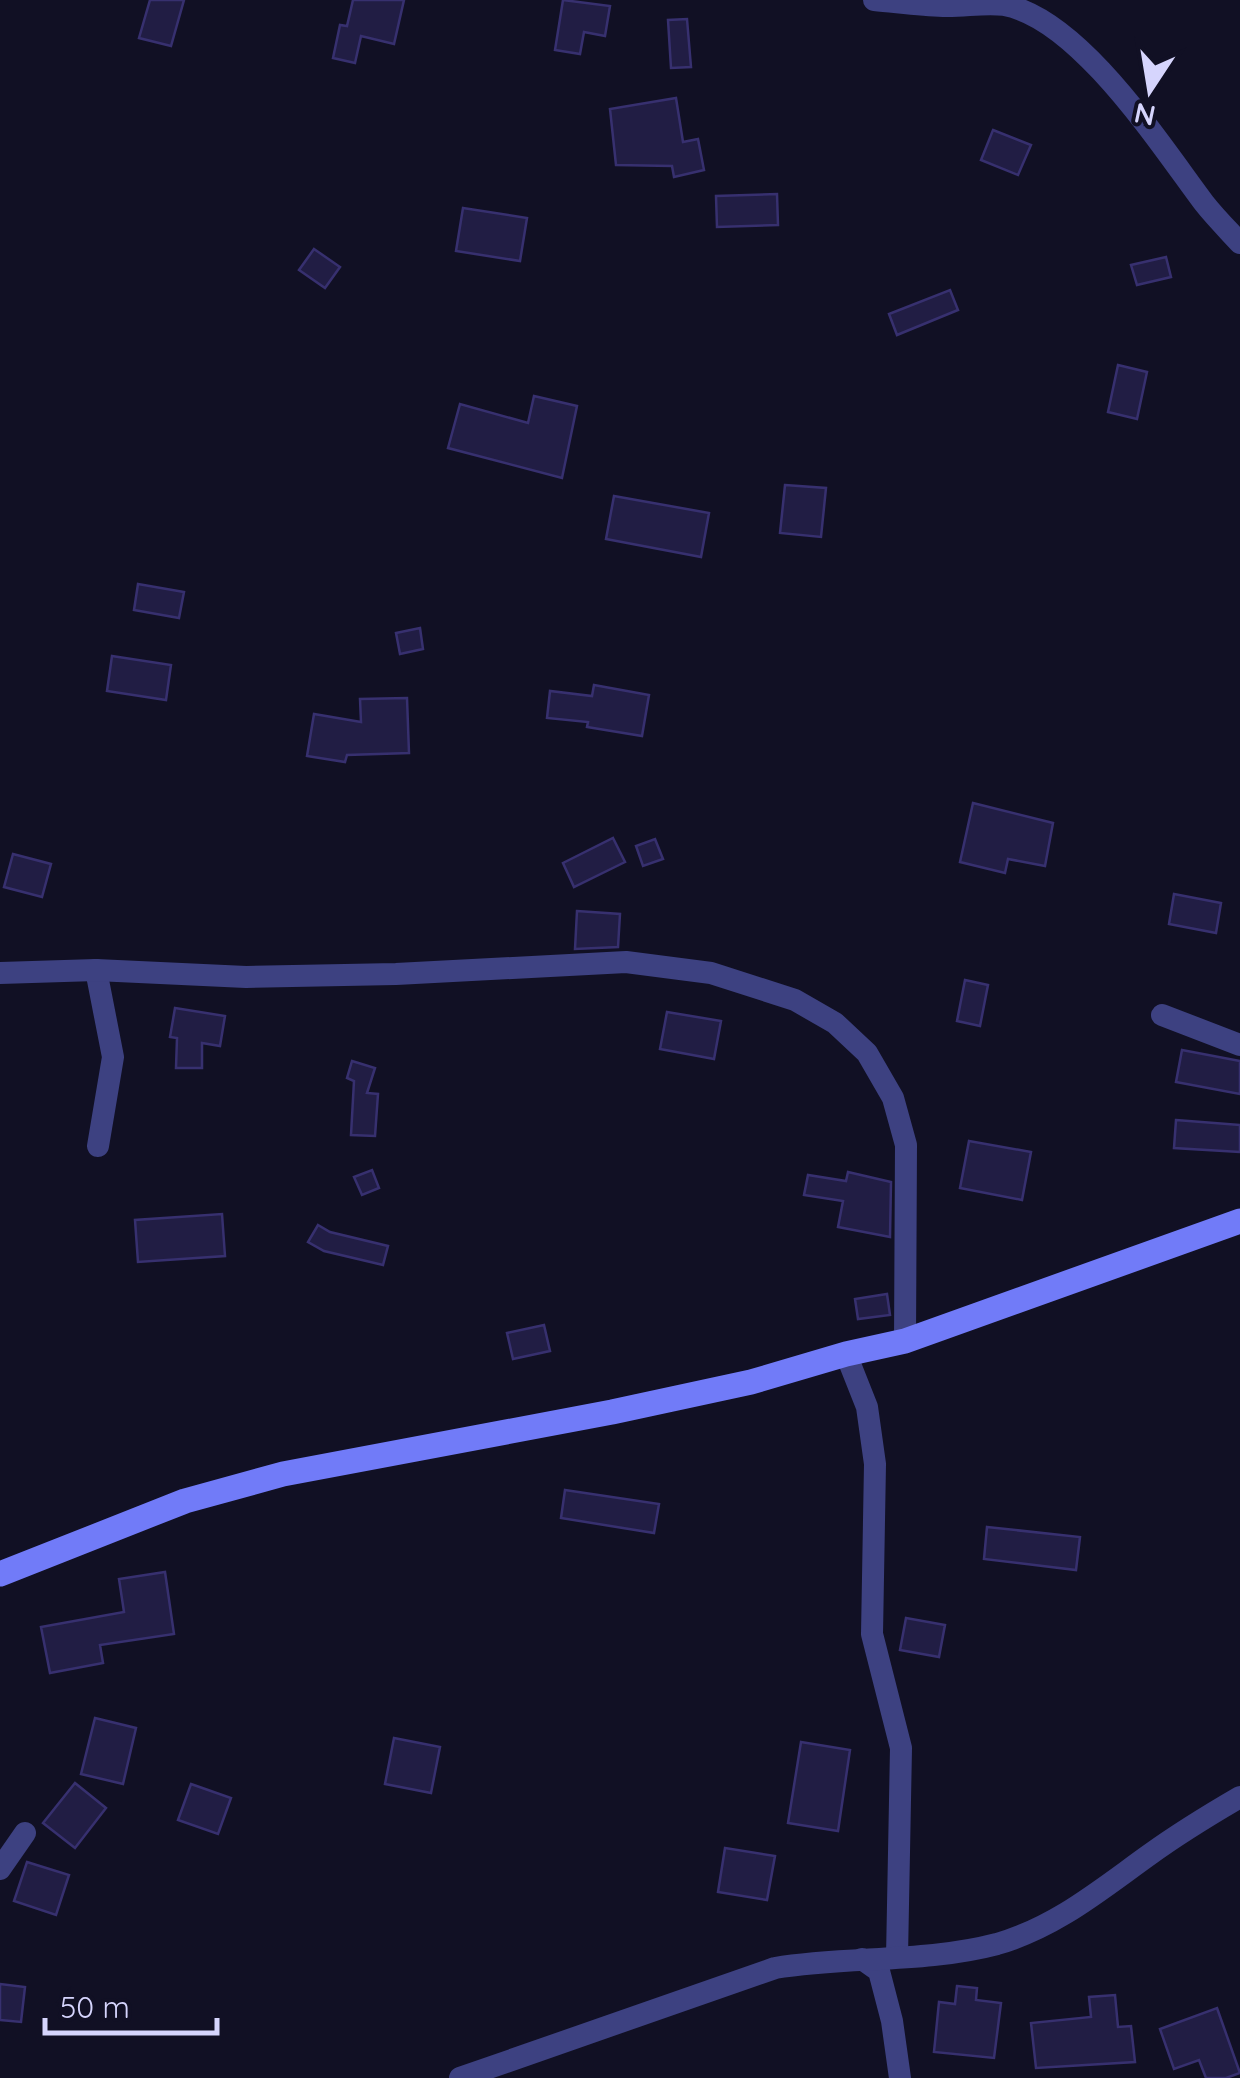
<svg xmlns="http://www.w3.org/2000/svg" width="1240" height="2078" font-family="Quicksand,sans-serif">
<rect width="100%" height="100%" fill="#111024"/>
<g fill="#211d44" stroke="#37306f" stroke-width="2.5">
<polygon points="150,0 184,0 171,46 139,38"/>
<polygon points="353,0 404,0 394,44 361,36 355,63 333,58 340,25 347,26"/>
<polygon points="563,0 610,6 605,36 584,32 580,54 555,50"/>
<polygon points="687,19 691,67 671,68 668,20"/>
<polygon points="676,98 683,142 698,139 704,170 674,177 672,166 616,165 610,109"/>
<polygon points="993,130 1031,145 1018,175 981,160"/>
<polygon points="777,194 778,225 717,227 716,196"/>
<polygon points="463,208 527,218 520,261 456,251"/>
<polygon points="314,249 340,267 325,288 299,270"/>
<polygon points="1166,257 1171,277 1137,285 1131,265"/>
<polygon points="950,290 958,310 897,335 889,314"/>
<polygon points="1118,365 1147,372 1137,419 1108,412"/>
<polygon points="534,396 577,406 562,478 448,448 460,404 528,423"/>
<polygon points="785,485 826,488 821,537 780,533"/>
<polygon points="614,496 709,513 701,557 606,539"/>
<polygon points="138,584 184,592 179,618 134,610"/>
<polygon points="420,628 423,649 400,654 396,633"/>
<polygon points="112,656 171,665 166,700 107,691"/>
<polygon points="594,685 649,695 642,736 587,727 588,722 547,718 550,691 592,696"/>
<polygon points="407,698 409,753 347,755 345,762 307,756 314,714 361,722 360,699"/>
<polygon points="973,803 1053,823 1045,866 1008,859 1005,873 960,862"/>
<polygon points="613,838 625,862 574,887 563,863"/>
<polygon points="655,839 663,859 643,866 636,846"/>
<polygon points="13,854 51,864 42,897 4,887"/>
<polygon points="1174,894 1221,903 1216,933 1169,924"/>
<polygon points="577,911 620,914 618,947 575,949"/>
<polygon points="965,980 988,985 980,1026 957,1021"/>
<polygon points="175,1008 225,1016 220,1046 202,1043 202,1068 176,1068 177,1038 170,1037"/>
<polygon points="667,1012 721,1021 714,1059 660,1049"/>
<polygon points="1182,1050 1240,1061 1240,1094 1176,1082"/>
<polygon points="352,1061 375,1068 367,1093 378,1094 375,1136 351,1135 354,1081 347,1078"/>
<polygon points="1176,1120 1240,1125 1240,1152 1174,1148"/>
<polygon points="969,1141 1031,1152 1022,1200 960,1188"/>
<polygon points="372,1170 379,1188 362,1195 354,1177"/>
<polygon points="848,1172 891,1182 890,1237 838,1227 843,1201 804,1195 808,1175 846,1181"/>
<polygon points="222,1214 225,1256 138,1262 135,1220"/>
<polygon points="318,1225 330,1232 388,1246 383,1265 324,1251 308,1242"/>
<polygon points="887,1294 890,1315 858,1319 855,1299"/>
<polygon points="544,1325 550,1351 513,1359 507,1333"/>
<polygon points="565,1490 659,1504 654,1533 561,1518"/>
<polygon points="987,1527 1080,1537 1076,1570 984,1559"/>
<polygon points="165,1572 174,1634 100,1645 103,1663 50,1673 41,1627 124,1612 119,1579"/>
<polygon points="906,1618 945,1625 939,1657 900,1650"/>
<polygon points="95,1718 136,1728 123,1784 81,1774"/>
<polygon points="394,1738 440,1747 431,1793 385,1784"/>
<polygon points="801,1742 850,1750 838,1831 788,1823"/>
<polygon points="75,1783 106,1808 75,1848 43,1823"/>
<polygon points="191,1784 231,1798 218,1834 178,1820"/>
<polygon points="725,1848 775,1856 767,1900 718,1892"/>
<polygon points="27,1862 69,1875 56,1915 14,1901"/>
<polygon points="0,1984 25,1987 21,2022 0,2020"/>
<polygon points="957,1986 977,1988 976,2000 1001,2003 994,2058 934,2052 939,2002 955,2004"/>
<polygon points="1115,1995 1118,2027 1131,2026 1135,2062 1036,2068 1031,2023 1091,2017 1089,1997"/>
<polygon points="1217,2008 1240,2073 1226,2078 1206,2078 1199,2060 1174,2069 1160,2029"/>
</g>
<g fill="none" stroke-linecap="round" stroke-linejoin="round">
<g stroke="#3d4181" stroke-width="22">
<path d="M874,0C897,2 920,5 943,6C963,7 985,2 1004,5C1079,18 1161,146 1204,203C1215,217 1228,230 1240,243"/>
<polyline points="96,970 113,1057 98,1146"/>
<polyline points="0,973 96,970 246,977 396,974 626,962 711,973 795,1000 835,1023 867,1053 893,1098 906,1145 905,1341"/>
<polyline points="1162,1015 1240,1045"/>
<polyline points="846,1354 867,1407 875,1464 872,1634 901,1748 897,1957"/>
<polyline points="0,1869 25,1833"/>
<polyline points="862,1959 879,1971 892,2021 900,2078"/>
<path d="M460,2078L775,1968C848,1956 925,1963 997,1944C1056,1927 1100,1890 1149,1855C1178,1834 1209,1815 1240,1797"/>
</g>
<polyline stroke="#717bf8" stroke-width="25" points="0,1574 185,1501 283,1474 612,1412 751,1382 846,1354 905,1341 1240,1221"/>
</g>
<g transform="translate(1150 90) rotate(192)" stroke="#111024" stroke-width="8" paint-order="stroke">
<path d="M0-8L18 38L0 25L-18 38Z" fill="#d6d5fd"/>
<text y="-15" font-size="28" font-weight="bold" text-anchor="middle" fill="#d6d5fd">N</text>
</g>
<path d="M45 2018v15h172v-15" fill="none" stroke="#d6d5fd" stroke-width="5"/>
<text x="60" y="2018" font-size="30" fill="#d6d5fd" stroke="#111024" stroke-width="8" paint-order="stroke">50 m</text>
</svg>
